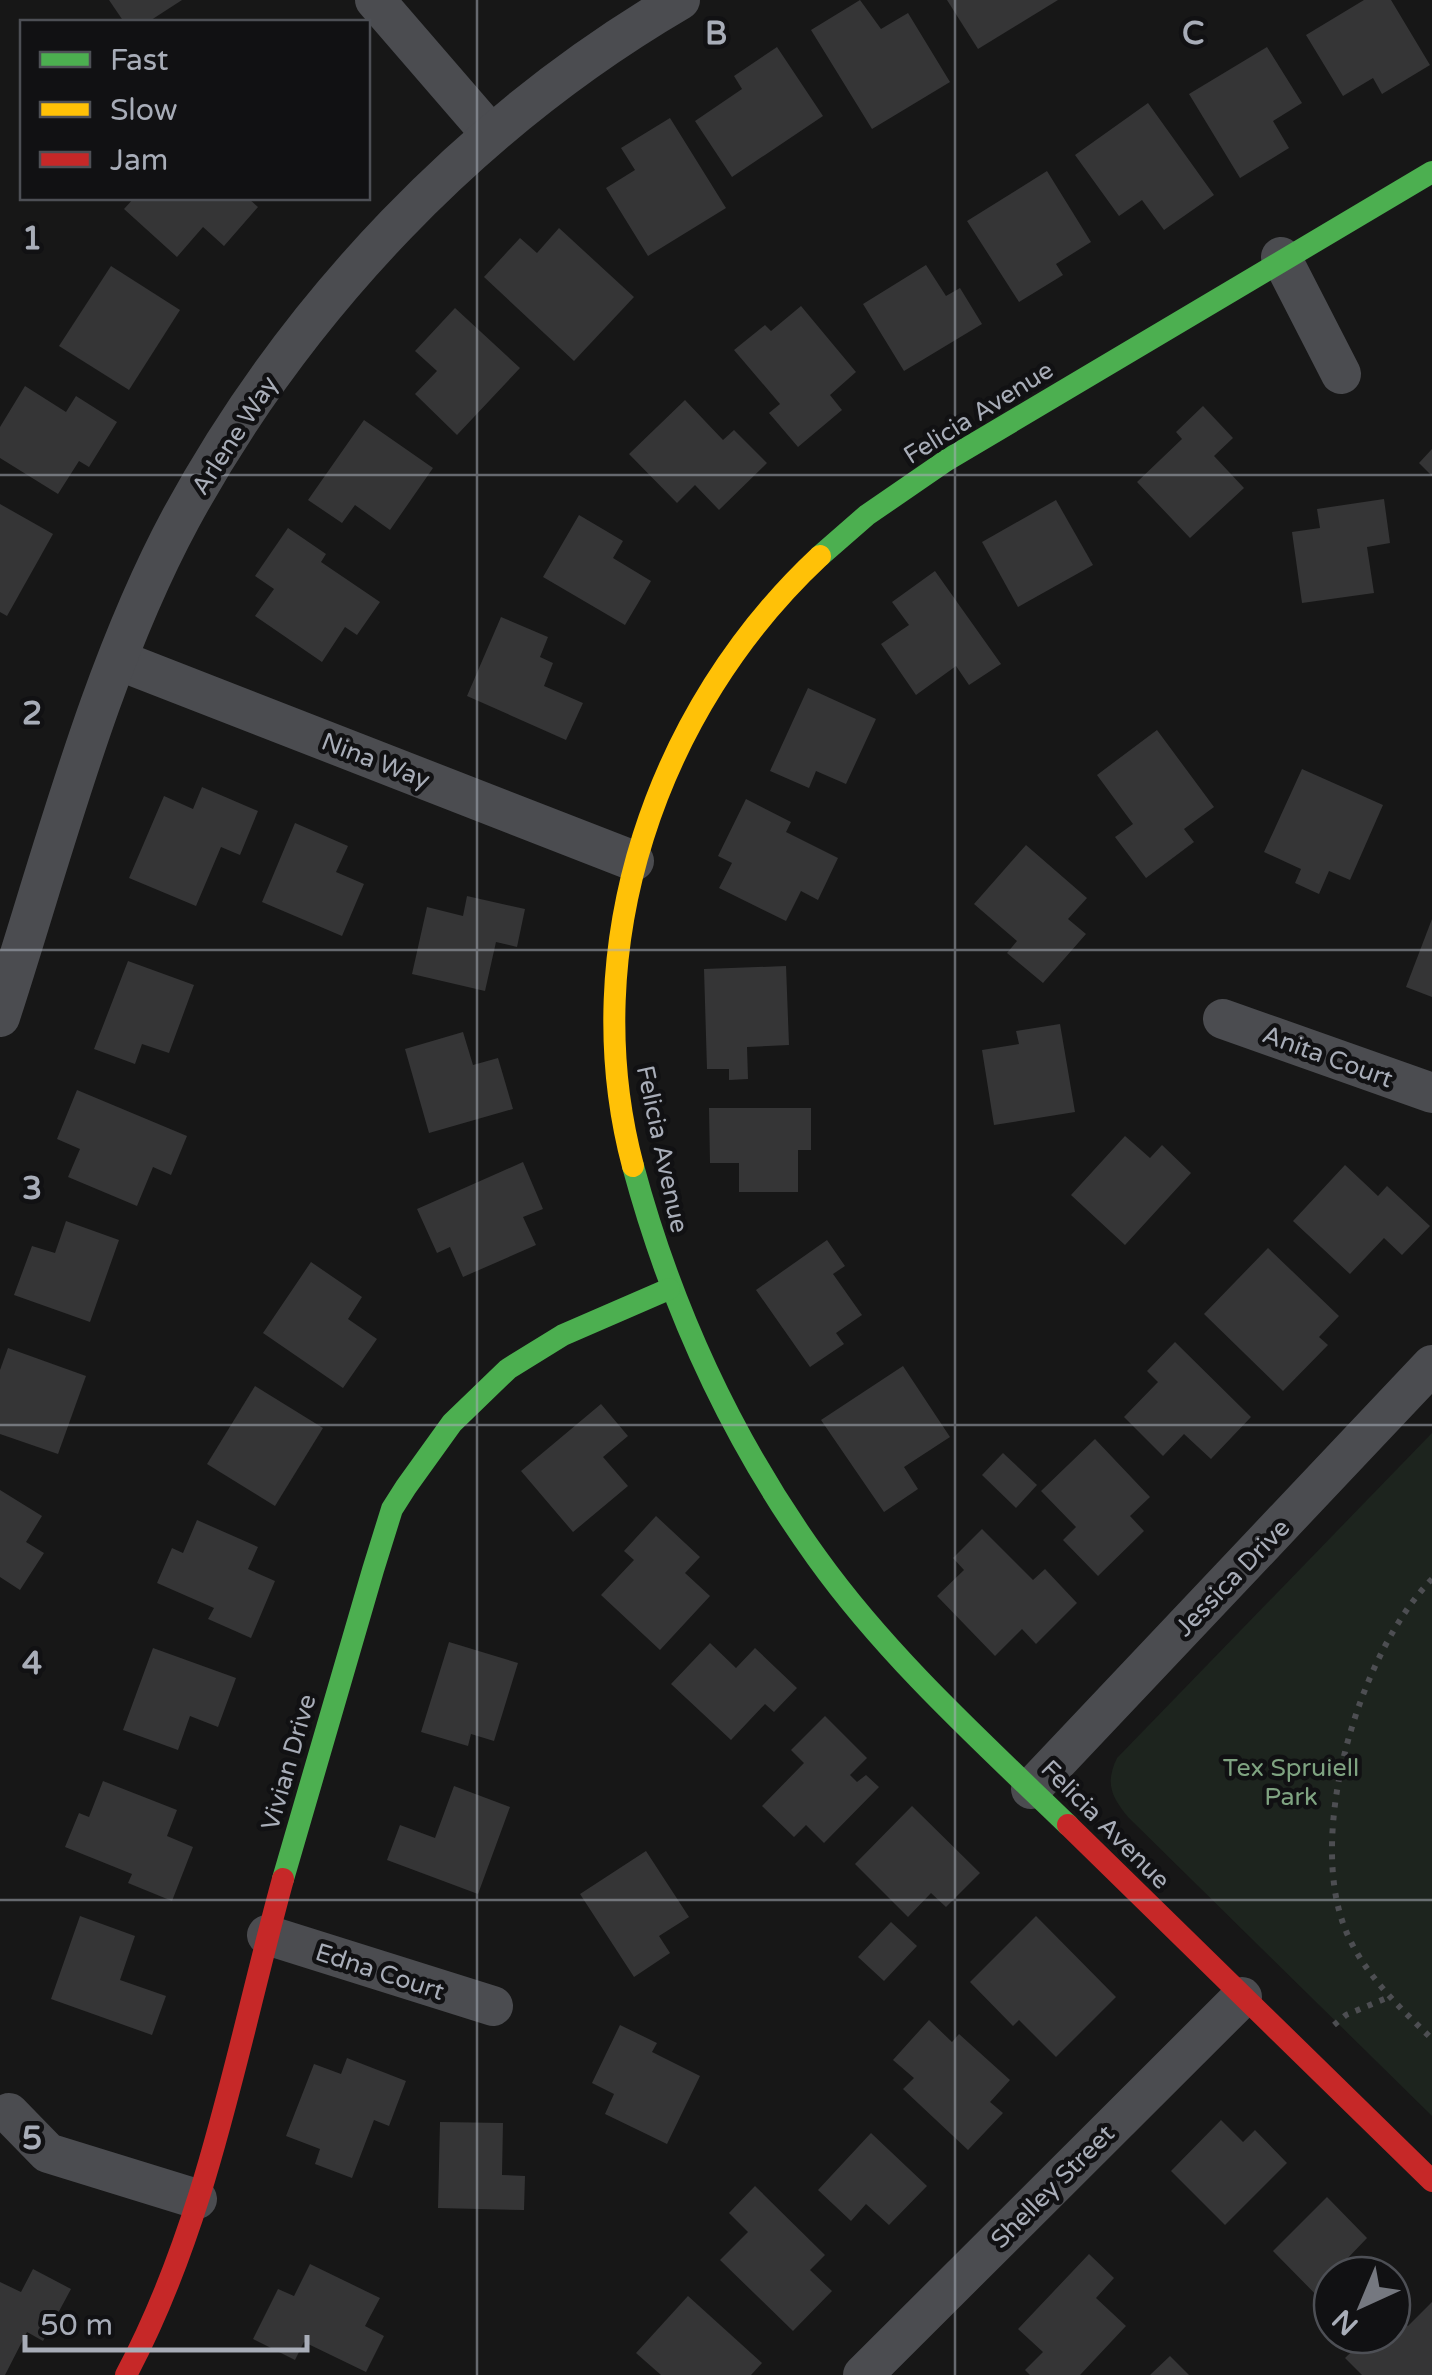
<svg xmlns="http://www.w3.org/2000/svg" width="1432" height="2375" font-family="'Varela Round',sans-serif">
<rect width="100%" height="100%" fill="#171717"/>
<path fill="#1d241e" d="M1432,1433V2116L1128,1817C1111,1796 1105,1783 1117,1758Z"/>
<g fill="#353536">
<polygon points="109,0 182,0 148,22 124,22"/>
<polygon points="860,0 881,29 908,13 950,82 872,129 811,30"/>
<polygon points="947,0 1058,0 978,49"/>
<polygon points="1364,0 1391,0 1430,65 1382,94 1373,78 1343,96 1306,35"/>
<polygon points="777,47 823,116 732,177 695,121 742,89 734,76"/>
<polygon points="1267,47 1302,103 1273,121 1289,148 1240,178 1189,94"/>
<polygon points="1148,103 1214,195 1164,230 1142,200 1119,216 1075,155"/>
<polygon points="670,118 726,208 648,256 606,188 635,170 621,148"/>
<polygon points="1047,171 1091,242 1056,264 1063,275 1019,302 967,221"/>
<polygon points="134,198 248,198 258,207 224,246 203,227 177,257 124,209"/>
<polygon points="559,228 634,297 574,361 484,277 520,238 537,253"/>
<polygon points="926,265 946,296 960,288 982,324 904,371 863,304"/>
<polygon points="111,266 180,310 129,390 59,346"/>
<polygon points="801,306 856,372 830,395 842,410 798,447 769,413 780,404 734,350 765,325 771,331"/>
<polygon points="455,308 520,368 457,435 415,394 437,371 415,351"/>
<polygon points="25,386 66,412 76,396 117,422 89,467 79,461 58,494 0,458 0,427"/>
<polygon points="685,400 723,440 734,430 767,463 719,510 695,485 677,503 629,454"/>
<polygon points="1203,406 1233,438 1214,456 1244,488 1190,538 1137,482 1182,439 1176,432"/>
<polygon points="364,420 433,468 390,530 355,505 342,523 308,500"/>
<polygon points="1432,449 1432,476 1419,463"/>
<polygon points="1384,499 1390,543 1367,547 1374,593 1302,603 1292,532 1320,528 1317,509"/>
<polygon points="1056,500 1093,565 1018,607 982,542"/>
<polygon points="0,504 53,534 7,616 0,612"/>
<polygon points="579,515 623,541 613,558 651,581 625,625 543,577"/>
<polygon points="288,528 326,554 321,562 380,602 357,635 345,627 322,662 255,616 274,589 255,576"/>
<polygon points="935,571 1001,664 969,685 956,666 916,695 881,644 909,625 892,602"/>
<polygon points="501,617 548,637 540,657 553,663 544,686 583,703 566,740 467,696"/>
<polygon points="808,688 876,719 846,784 816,771 809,788 770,771"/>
<polygon points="1157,730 1214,807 1184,829 1194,842 1146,878 1115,837 1133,824 1097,775"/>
<polygon points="1302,769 1383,805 1350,880 1329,871 1319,894 1295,883 1301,869 1264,852"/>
<polygon points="202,787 258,811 240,855 221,847 196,906 129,878 164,796 193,809"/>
<polygon points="746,799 791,822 786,832 838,858 818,900 801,891 786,921 719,888 732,863 718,856"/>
<polygon points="295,823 348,846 336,872 364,884 342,936 262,902"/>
<polygon points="1026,845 1087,898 1068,919 1086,934 1043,983 1007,953 1017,941 974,904"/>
<polygon points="467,896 525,909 517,947 496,942 485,991 412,974 427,907 463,916"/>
<polygon points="1432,919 1432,997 1406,987"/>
<polygon points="128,961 194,985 169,1053 142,1044 135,1064 94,1049"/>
<polygon points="786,966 789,1045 747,1047 748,1079 729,1080 729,1069 707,1069 704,969"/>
<polygon points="1060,1024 1075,1112 994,1125 982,1050 1019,1044 1016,1031"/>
<polygon points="463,1032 473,1065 498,1058 513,1109 429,1133 405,1049"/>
<polygon points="77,1090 187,1136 171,1175 153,1167 137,1206 68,1177 80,1149 57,1139"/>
<polygon points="709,1108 811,1108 811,1150 798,1150 798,1192 739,1192 739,1163 710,1163"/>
<polygon points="1125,1136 1150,1158 1162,1145 1191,1173 1125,1245 1071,1195"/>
<polygon points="523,1162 543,1209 523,1217 536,1245 463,1277 450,1247 437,1253 417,1209"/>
<polygon points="1345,1165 1378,1196 1387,1186 1430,1226 1402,1255 1384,1238 1350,1274 1293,1221"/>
<polygon points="66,1221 119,1240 90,1322 14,1295 32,1246 55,1253"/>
<polygon points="827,1240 845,1266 833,1274 862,1315 836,1333 844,1344 810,1367 756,1290"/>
<polygon points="1268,1248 1339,1316 1319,1337 1328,1345 1283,1391 1204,1314"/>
<polygon points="311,1262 362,1297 348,1319 377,1339 343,1388 263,1333"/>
<polygon points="1175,1342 1251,1417 1211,1459 1184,1434 1163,1456 1124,1417 1158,1382 1147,1371"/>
<polygon points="8,1348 86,1376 58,1454 0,1434 0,1370"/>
<polygon points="903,1366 950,1437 904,1467 918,1489 884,1512 821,1420"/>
<polygon points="255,1386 323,1428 275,1506 207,1464"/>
<polygon points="601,1404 628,1436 603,1457 628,1486 573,1532 521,1471"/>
<polygon points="1095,1439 1150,1497 1130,1516 1144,1531 1098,1576 1063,1540 1076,1527 1041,1491"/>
<polygon points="1003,1453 1037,1485 1016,1508 982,1475"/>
<polygon points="0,1490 42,1516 26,1542 44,1553 20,1590 0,1577"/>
<polygon points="656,1516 700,1557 685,1573 710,1596 660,1650 601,1595 634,1560 624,1551"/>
<polygon points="197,1520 258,1547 248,1569 275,1581 251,1638 208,1619 214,1608 157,1583 172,1548 183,1553"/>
<polygon points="982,1529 1033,1580 1045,1569 1077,1603 1036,1644 1022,1629 995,1656 937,1596 964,1570 953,1558"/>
<polygon points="449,1642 518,1663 494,1741 471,1734 468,1746 421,1732"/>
<polygon points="710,1643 736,1668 755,1648 797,1688 774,1712 765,1704 731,1740 671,1684"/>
<polygon points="153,1648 236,1678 218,1727 190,1716 178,1750 123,1730"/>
<polygon points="825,1716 867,1758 850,1775 857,1782 866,1775 879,1787 824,1843 806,1825 794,1837 762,1806 804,1763 791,1750"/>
<polygon points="103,1781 177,1810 167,1836 193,1847 172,1901 128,1883 132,1874 65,1847 79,1813 89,1817"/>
<polygon points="454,1786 510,1807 478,1894 387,1860 400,1825 435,1838"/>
<polygon points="912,1806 980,1873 946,1907 931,1893 908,1917 855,1864"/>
<polygon points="646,1851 689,1917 659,1936 670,1953 634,1977 580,1894"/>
<polygon points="80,1916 135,1936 120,1980 166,1996 152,2035 51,1999"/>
<polygon points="1036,1916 1116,1997 1056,2057 1019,2020 1013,2026 970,1982"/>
<polygon points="891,1922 917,1946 884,1981 858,1957"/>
<polygon points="929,2020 952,2042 959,2034 1010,2080 990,2102 1003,2113 968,2150 903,2089 914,2078 893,2060"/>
<polygon points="620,2025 657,2043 652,2052 700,2076 667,2144 605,2114 614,2094 592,2083"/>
<polygon points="347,2058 406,2081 389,2126 374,2120 352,2178 315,2164 320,2149 286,2136 314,2064 341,2074"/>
<polygon points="1221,2120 1243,2142 1255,2130 1287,2163 1225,2225 1171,2171"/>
<polygon points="440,2122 503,2123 502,2175 525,2176 524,2210 438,2208"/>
<polygon points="871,2133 927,2186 889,2225 866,2204 851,2221 818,2190"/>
<polygon points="755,2186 825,2255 810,2270 832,2291 793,2331 720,2260 748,2232 729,2213"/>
<polygon points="1327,2197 1367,2238 1345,2261 1359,2275 1332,2275 1332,2311 1273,2251"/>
<polygon points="1089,2254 1114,2278 1096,2298 1126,2326 1080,2375 1030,2375 1025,2370 1043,2352 1018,2329"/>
<polygon points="310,2264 380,2298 365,2326 384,2336 366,2372 304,2342 295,2360 253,2339 278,2289 294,2296"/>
<polygon points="33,2269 71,2289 43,2341 27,2332 5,2375 0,2375 0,2282 21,2292"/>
<polygon points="688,2296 762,2363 751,2375 661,2375 636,2353"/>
<polygon points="1432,2302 1432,2375 1362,2375 1345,2358 1369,2335 1392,2335 1392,2309 1408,2326"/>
<polygon points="1170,2356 1189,2375 1150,2375"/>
</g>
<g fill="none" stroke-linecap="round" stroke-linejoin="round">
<g stroke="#4d4e52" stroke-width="6" stroke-dasharray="5 8" stroke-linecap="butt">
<path d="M1432,1579C1360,1652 1305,1833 1346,1931C1363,1973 1400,2008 1432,2039"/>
<polyline points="1334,2025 1346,2015 1389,1997"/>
</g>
<g stroke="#4b4c50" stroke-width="40">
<polyline points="375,0 490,133"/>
<polyline points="1281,257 1341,374"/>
<polyline points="118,660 634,861"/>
<path d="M0,1017C53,854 100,668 181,518C296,306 473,121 680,0"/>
<polyline points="1223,1019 1432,1093"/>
<polyline points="1031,1789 1432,1365"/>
<polyline points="267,1935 493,2006"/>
<polyline points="9,2113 48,2153 197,2199"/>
<polyline points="863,2375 1242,1997"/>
</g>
<g stroke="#4caf50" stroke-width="22">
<polyline points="820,556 867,515 947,460 1432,172"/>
<path d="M633,1166C671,1307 732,1440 817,1558C888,1657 981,1741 1068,1825"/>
<polyline points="283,1879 373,1570 392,1509 406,1487 452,1423 508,1369 563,1335 669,1289"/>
</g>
<path stroke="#ffc107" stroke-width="22" d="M633,1166C575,948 656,709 820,556"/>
<g stroke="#c62828" stroke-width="22">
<polyline points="1068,1825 1432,2181"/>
<path d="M126,2375C208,2221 237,2046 283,1879"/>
</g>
</g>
<path fill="none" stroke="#a8adb8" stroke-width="2.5" stroke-opacity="0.55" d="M477,0V2375M955,0V2375M0,475H1432M0,950H1432M0,1425H1432M0,1900H1432"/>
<g text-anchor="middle" stroke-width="9" stroke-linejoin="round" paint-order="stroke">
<g font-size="25" fill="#a8adb8" stroke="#111113">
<text transform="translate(978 412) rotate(-32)" y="9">Felicia Avenue</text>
<text transform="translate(234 435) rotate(-57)" y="9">Arlene Way</text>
<text transform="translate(376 760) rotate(21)" y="9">Nina Way</text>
<text transform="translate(1328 1056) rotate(20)" y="9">Anita Court</text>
<text transform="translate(663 1149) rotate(78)" y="9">Felicia Avenue</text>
<text transform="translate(1232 1577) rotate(-46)" y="9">Jessica Drive</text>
<text transform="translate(288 1762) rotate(-74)" y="9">Vivian Drive</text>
<text transform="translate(1106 1824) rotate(45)" y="9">Felicia Avenue</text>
<text transform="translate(380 1971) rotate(18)" y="9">Edna Court</text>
<text transform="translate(1052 2186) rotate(-45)" y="9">Shelley Street</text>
</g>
<g font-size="25" fill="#7fa381" stroke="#111113">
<text x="1291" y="1776">Tex Spruiell<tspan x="1291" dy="29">Park</tspan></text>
</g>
</g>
<g font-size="32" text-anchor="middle" font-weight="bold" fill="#a8adb8" stroke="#111113" stroke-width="9" stroke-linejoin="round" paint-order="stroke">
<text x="716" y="44">B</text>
<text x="1193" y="44">C</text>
<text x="32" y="249">1</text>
<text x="32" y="724">2</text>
<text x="32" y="1199">3</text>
<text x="32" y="1674">4</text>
<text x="32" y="2149">5</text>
</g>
<rect x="20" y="20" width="350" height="180" fill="#111113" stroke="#4d4f55" stroke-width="2.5"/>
<rect x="40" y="52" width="50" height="15" fill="#4caf50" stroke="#4d4f55" stroke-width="2.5"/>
<text x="110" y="70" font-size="30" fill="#a8adb8">Fast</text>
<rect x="40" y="102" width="50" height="15" fill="#ffc107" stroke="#4d4f55" stroke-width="2.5"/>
<text x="110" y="120" font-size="30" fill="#a8adb8">Slow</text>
<rect x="40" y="152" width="50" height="15" fill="#c62828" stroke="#4d4f55" stroke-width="2.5"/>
<text x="110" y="170" font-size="30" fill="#a8adb8">Jam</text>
<g transform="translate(1362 2305) rotate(224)"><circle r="48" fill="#111113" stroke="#4d4f55" stroke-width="2.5"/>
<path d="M0-8L18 38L0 25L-18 38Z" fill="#757880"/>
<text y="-15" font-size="28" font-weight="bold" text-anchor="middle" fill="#a8adb8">N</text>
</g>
<path d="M25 2335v15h282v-15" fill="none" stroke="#a8adb8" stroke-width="5"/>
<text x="40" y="2335" font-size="30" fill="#a8adb8" stroke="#111113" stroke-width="8" paint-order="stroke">50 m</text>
</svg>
